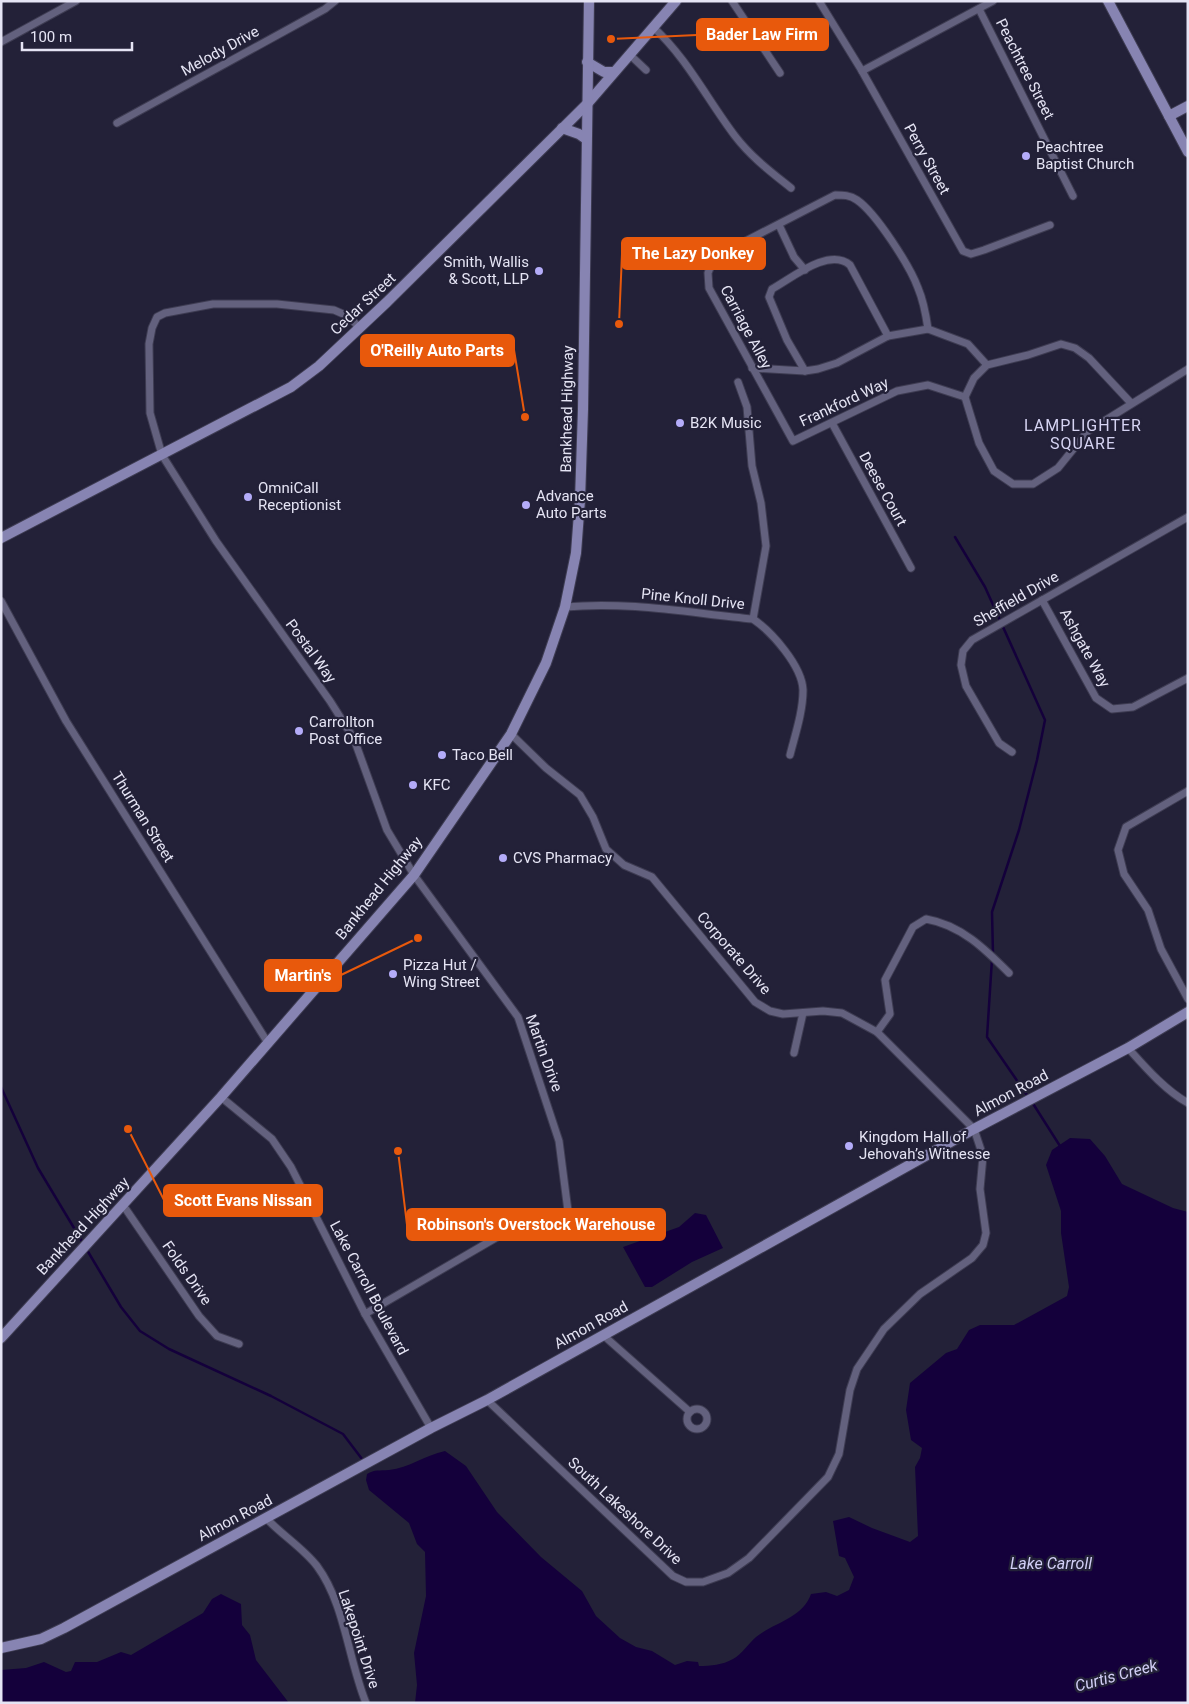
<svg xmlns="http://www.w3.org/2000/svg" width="1189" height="1704" font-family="Roboto,sans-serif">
<rect width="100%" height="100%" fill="#232138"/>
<g fill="#14003b">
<path d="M1070,1138L1090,1139L1105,1156L1122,1184L1173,1208L1188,1212V1703H415L417,1685L414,1653L426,1596L425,1552L417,1544L409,1523L369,1490L366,1480L367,1474C375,1469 379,1471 389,1470C409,1468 425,1455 445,1451L466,1466L497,1512L541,1557L582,1591L596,1616L620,1638L636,1647L652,1651L675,1665L687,1661L698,1662L699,1666C711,1666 722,1665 733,1659C742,1654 748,1644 756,1637C773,1623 803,1618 811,1594L826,1592L837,1596L849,1590L854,1577L845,1558L839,1556L833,1521L849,1517L872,1528L910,1542L918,1536L915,1467L920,1458L922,1448L911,1440L906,1410L910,1383L946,1353L957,1349L969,1330L980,1325H1014L1067,1296L1069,1287L1061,1233V1211L1046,1165L1052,1150Z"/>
<polygon points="695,1213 706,1215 723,1248 692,1262 652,1287 645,1287 623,1247 679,1227"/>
<polygon points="221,1594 241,1604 242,1625 250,1635 256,1660 289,1703 1,1703 1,1670 26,1668 44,1662 66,1672 71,1671 75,1662 97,1662 121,1652 131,1655 203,1613 212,1599"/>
</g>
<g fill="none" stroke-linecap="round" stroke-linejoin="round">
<g stroke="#14003b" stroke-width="2.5">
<polyline points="955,537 985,587 1045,720 1037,760 1019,830 992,912 993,954"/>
<polyline points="992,959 987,1037 1029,1098"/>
<polyline points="1,1087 38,1168 83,1243"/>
<polyline points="1032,1102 1060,1146"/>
<polyline points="87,1250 121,1307 140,1331 169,1349 271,1396 343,1434 362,1459"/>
</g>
<g stroke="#3e3c52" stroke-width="9">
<g id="street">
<polyline points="732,1 780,73"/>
<polyline points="819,1 862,71 963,251 971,254 984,250 1050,225"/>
<polyline points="979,9 1073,196"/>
<path d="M653,27C687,58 707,99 735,136C751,157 771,172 791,188"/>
<polyline points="1,42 76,1"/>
<polyline points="629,54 646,70"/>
<polyline points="862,71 993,1"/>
<polyline points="117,123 325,9 335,1"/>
<polyline points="779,225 794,257 805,270"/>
<polyline points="359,328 350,317 334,310 277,304 213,304 165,313 157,317 152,328 149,344 150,413 162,455 216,541 330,701 354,739 387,830 414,875 518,1017 559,1141 568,1211 518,1225 365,1314"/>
<path d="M928,329C926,315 924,302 918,288C910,266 876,213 857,200C850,195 843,195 835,195L734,247L712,263L708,273L709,288L793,441L897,391L928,385L965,397"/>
<polyline points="752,368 805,371 818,369 837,363 888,336 928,329 968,344 987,365"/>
<path d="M805,371L787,340L769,297L772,289C792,278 829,247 850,265L888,336"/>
<polyline points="738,382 747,407 752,466 761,503 766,546 753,619"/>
<polyline points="1131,403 1089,358 1075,348 1061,344 1028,355 987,365 974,378 965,397 979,443 994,471 1013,484 1033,484 1058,468 1088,431 1188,369"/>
<polyline points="832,423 911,568"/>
<polyline points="1042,600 1096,698 1112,709 1133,707 1188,678"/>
<polyline points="1,601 66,721 268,1043"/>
<path d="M565,607C628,601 690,613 753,619C772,632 802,666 803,690C803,712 795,735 790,755"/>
<polyline points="1012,752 999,743 966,686 961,665 963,651 972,640 1188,517"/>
<polyline points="1188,791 1126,827 1118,850 1124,874 1148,910 1161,949 1188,999"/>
<path d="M877,1032L890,1014L885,980L913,927L926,919C961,925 985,949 1009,973"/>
<path d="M1128,1048C1146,1068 1165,1090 1188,1103"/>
<polyline points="794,1053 803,1013"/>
<polyline points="221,1097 272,1139 291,1167 365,1314 431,1428"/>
<polyline points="123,1205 199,1316 217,1336 239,1344"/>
<polyline points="603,1335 690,1412"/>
<polyline points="487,1400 673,1576 686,1582 703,1582 728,1573 749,1558 828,1477 839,1454 850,1390 857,1369 884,1329 920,1294 972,1258 983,1245 986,1233 980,1189 983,1156 974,1129 877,1032 842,1013 823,1011 783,1014 770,1011 755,1002 652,877 624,865 606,849 593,817 580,795 546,768 511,734"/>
<circle cx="697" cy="1419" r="10"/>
<path d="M267,1519C282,1535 303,1548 317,1566C345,1604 348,1659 366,1703"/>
</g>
</g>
<g stroke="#3e3c52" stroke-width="12">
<g id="secondary">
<polyline points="1108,1 1188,152"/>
<polyline points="587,62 604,72 614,72"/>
<polyline points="1169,116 1188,106"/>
<polyline points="562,128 579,134 586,139"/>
<polyline points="1,538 291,387 319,366 387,302 587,104 676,1"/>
<polyline points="1,1338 221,1097 414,875 511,734 546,663 565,607 576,553 580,500 583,409 589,1"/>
<polyline points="1,1648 41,1639 64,1628 431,1428 487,1400 974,1129 1128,1048 1188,1012"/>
</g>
</g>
<use href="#street" stroke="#63617e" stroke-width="7"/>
<use href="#secondary" stroke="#8784b2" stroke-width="10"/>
</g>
<g fill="#b4acf9" stroke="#232138" stroke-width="2">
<circle cx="1026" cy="156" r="5"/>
<circle cx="539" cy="271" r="5"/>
<circle cx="680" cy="423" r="5"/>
<circle cx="248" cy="497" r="5"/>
<circle cx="526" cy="505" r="5"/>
<circle cx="299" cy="731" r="5"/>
<circle cx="442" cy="755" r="5"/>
<circle cx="413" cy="785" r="5"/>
<circle cx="503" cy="858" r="5"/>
<circle cx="393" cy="974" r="5"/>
<circle cx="849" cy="1146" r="5"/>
</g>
<g text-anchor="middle" stroke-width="4.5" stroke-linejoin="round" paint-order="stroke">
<g font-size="15" fill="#e5e4f4" stroke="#232138">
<text transform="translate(220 51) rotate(-29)" y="5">Melody Drive</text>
<text transform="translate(1025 69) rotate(63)" y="5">Peachtree Street</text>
<text transform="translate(927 159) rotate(61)" y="5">Perry Street</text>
<text transform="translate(363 304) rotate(-43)" y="5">Cedar Street</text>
<text transform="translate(746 327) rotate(62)" y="5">Carriage Alley</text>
<text transform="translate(844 402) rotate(-25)" y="5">Frankford Way</text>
<text transform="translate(567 409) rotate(-89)" y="5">Bankhead Highway</text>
<text transform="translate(883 489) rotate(61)" y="5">Deese Court</text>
<text transform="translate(693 599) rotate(6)" y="5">Pine Knoll Drive</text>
<text transform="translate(1016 599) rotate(-30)" y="5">Sheffield Drive</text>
<text transform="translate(1085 648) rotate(61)" y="5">Ashgate Way</text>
<text transform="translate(311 651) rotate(54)" y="5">Postal Way</text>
<text transform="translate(143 817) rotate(58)" y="5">Thurman Street</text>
<text transform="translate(379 888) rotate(-51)" y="5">Bankhead Highway</text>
<text transform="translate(734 953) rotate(49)" y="5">Corporate Drive</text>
<text transform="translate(544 1053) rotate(70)" y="5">Martin Drive</text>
<text transform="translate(1011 1093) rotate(-28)" y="5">Almon Road</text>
<text transform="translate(83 1226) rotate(-47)" y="5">Bankhead Highway</text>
<text transform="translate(187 1273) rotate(55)" y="5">Folds Drive</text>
<text transform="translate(369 1288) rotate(62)" y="5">Lake Carroll Boulevard</text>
<text transform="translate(591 1325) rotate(-29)" y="5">Almon Road</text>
<text transform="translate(625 1511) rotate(43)" y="5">South Lakeshore Drive</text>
<text transform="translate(235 1518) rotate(-28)" y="5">Almon Road</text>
<text transform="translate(359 1639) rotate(72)" y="5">Lakepoint Drive</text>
</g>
<g font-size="15" fill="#e5e4f4" stroke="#232138" text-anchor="start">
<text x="1036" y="152">Peachtree<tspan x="1036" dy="17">Baptist Church</tspan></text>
<text x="529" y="267" text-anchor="end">Smith, Wallis<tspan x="529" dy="17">&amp; Scott, LLP</tspan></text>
<text x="690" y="428">B2K Music</text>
<text x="258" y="493">OmniCall<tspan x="258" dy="17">Receptionist</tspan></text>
<text x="536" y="501">Advance<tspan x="536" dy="17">Auto Parts</tspan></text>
<text x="309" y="727">Carrollton<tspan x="309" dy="17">Post Office</tspan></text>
<text x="452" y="760">Taco Bell</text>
<text x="423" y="790">KFC</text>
<text x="513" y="863">CVS Pharmacy</text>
<text x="403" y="970">Pizza Hut /<tspan x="403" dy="17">Wing Street</tspan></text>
<text x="859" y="1142">Kingdom Hall of<tspan x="859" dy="17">Jehovah’s Witnesse</tspan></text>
</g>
<g font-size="16" letter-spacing="1" fill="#d6d4f3" stroke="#232138">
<text x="1083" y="431">LAMPLIGHTER<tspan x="1083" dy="18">SQUARE</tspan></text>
</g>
<g font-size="16" font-style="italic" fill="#d2cff6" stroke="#232138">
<text x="1051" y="1569">Lake Carroll</text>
<text transform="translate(1116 1675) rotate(-15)" y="6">Curtis Creek</text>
</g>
</g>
<path fill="none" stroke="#e8590c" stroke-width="2" d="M611 39L697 35M619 324L622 254M525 417L514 350M418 938L341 975M128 1129L164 1200M398 1151L407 1225"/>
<g fill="#e8590c" stroke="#232138" stroke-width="2">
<circle cx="611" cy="39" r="5"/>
<circle cx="619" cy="324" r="5"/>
<circle cx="525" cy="417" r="5"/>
<circle cx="418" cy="938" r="5"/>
<circle cx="128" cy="1129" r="5"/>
<circle cx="398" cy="1151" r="5"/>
</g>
<g fill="#e8590c" stroke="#e8590c" stroke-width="2">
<rect x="697" y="19" width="131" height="31" rx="5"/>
<rect x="622" y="238" width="143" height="31" rx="5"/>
<rect x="361" y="335" width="153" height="31" rx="5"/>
<rect x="265" y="960" width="76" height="31" rx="5"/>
<rect x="164" y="1185" width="158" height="31" rx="5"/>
<rect x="407" y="1209" width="258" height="31" rx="5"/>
</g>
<g font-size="16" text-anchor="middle" font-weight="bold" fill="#fff">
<text x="762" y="40">Bader Law Firm</text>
<text x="693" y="259">The Lazy Donkey</text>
<text x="437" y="356">O'Reilly Auto Parts</text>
<text x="303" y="981">Martin's</text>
<text x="243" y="1206">Scott Evans Nissan</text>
<text x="536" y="1230">Robinson's Overstock Warehouse</text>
</g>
<rect width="1189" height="1704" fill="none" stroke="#e5e4f4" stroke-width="5"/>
<path d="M22 42v8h110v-8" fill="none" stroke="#e5e4f4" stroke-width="2.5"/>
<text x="30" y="42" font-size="15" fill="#e5e4f4" stroke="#232138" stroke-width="4" paint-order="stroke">100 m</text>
</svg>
